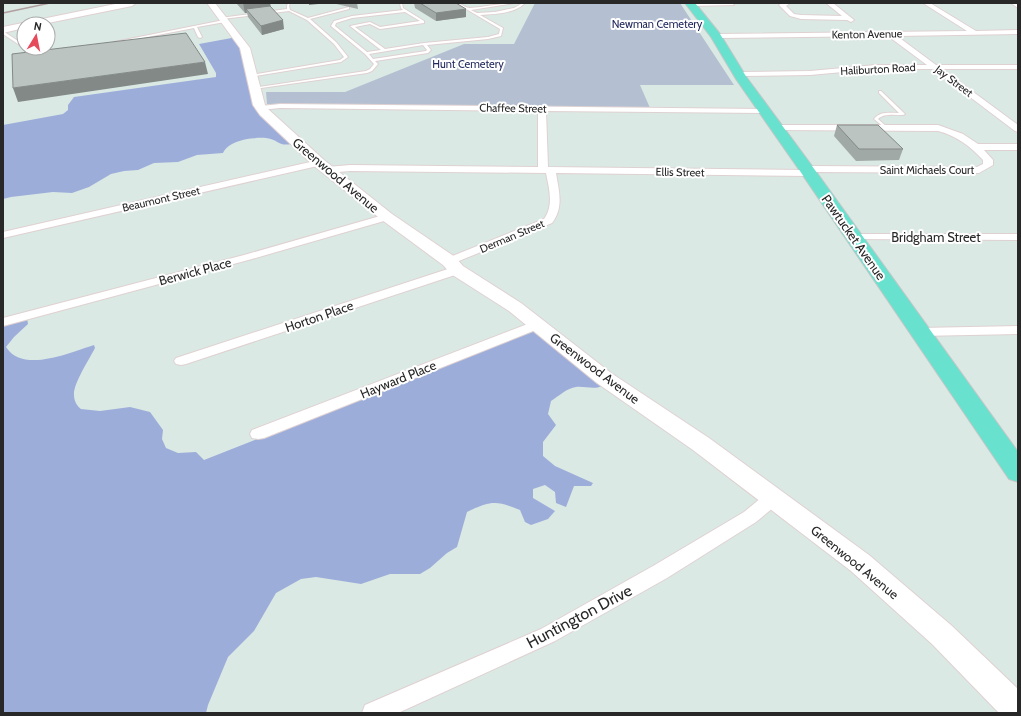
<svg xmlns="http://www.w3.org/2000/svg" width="1021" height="716" font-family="Cabin,sans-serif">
<rect width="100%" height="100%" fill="#dbe9e4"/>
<g fill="#9dadda">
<path d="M237,37L254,93L296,143C277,148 281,140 266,138C253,137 229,140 223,153L197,155L178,162L154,163L138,170L124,171L111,174L89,187L72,193L53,192L11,197L3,199V125L63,114L68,110V105L74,97L216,77V73L199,44Z"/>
<path d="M27,318L28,324L14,337L6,347C23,374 71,352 94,345L95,348C90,358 73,384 74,395C74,401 77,406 81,409L100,411L130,407L150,412L163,430L162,439L166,448L178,453L196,452L204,460L537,329L602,386C594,390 585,386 576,387C567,388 559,396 551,401L548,414L556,425L543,442V456L555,466L593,483L591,486H574L566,507L556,503L555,492L545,485L533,489V498L555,511L548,519L531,525L525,522L520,510C496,500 490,501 467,512L457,547L447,553L430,568L420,574H390L361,584L316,577L301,579L276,593L254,631L228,657L208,705L206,713H3V324Z"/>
</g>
<polygon fill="#b4c0d1" points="535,3 680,3 734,85 640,85 650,108 267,104 266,92 345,92 464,44 514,44"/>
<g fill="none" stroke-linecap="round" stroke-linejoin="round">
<g stroke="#dfd1d2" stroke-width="2">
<g id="lane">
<polygon points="288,3 290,3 289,6 290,10 308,18 349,7 349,9 310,19 336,42 348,57 341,62 250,77 250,75 251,75 340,60 344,57 334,44 307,20 289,11 222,19 220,18 287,9 287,6"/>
<path d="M400,3H402L403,8L424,21V23L380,29L370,24L355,27L385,49L424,43L488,37L499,34L500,29L456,3C461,3 465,8 470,8C486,7 500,3 515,3L471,10L477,13L495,12L514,8L521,4L519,3L524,4C513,14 494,14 480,15L503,28L501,36L488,39L427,45L431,50L428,53L375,61L378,64L372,71L367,73L254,89L252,88L366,71L370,69L374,64L365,54L331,26L334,21L352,16L403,10L401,8ZM405,12L420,21L380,27L370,22L350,26L381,50L367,52L335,26L336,23L352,18ZM423,45L427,50L426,51L373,59L369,54Z"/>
<polygon points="690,4 733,4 734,5 691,6"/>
<polygon points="224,20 225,22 197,27 202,37 200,38 198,37 194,28 116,43 114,42"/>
<polygon points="3,31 24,45 24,48 3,34"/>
<path d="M879,91H881L905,114L903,115C895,115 884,113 878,119L887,127L885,128L874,119C880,111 890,113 899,113L879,93Z"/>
</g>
</g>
<g stroke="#dfd1d2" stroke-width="2">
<g id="street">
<polygon points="782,3 790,3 786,6 794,14 801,15 842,16 826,3 833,3 854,20 851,22 847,20 801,19 790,16 779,5"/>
<polygon points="923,3 930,3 976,31 1018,30 1018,34 897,36 936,65 1018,65 1018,69 942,69 1018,125 1018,132 1015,131 933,69 876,69 810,75 739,76 735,74 739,72 810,71 876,65 927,65 888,36 716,38 713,36 716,34 967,31"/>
<polygon points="1011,3 1018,3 1018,8"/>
<path d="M280,104L765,109L769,111L765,113L546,111L548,167L803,170L804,167L807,166L977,167L983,164V160C970,146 957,136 938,131L775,130L774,128L775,126L778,125H938L963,134L978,144H1018V150H984L993,160V165L979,173L814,172L813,175L810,176L556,173C559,192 564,207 552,223L449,265L445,263L443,261L445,259L544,219C554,206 549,188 546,173L350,171L327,173L322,170L327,167L350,165L538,167V111L280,108L261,110L257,108L261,106Z"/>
<polygon points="319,160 324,163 322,165 3,238 3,232"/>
<polygon points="387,214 391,215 392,217 391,219 252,259 3,326 3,318 244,255"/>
<polygon points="853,234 1018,234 1018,240 849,239 847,237 849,235"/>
<polygon points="457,266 461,267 463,270 461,273 186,364 181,365 176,364 174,361 176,358"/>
<polygon points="538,320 543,321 545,324 543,327 264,438 258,439 252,438 250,434 252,430"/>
<polygon points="1018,326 1018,334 920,336 915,335 913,332 915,329 920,328"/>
<polygon points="773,491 779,493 782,498 779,503 756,522 667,578 555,641 398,713 362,713 365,705 541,629 653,566 744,512 767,493"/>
</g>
</g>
<g stroke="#dfd1d2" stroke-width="2">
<g id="secondary">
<polygon points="120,3 136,3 132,6 43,24 24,24 24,28 3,33 3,27"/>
<polygon points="207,3 215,3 250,48 265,105 268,109 324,160 392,214 455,257 463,266 521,303 611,373 709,438 869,555 952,626 1018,689 1018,713 999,713 932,644 851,571 693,450 597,383 509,311 451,274 443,265 382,220 314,166 260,115 253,105 240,48"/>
</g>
</g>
<g stroke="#c7c7c7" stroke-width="2">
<polygon id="primary" points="685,3 695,3 720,34 747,78 812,166 1018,452 1018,482 1009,479 800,171 736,79 711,37"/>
</g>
<use href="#lane" fill="#fff" fill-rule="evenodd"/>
<use href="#street" fill="#fff" fill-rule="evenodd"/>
<use href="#secondary" fill="#fff" fill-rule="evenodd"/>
<use href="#primary" fill="#68e1ce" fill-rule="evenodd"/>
<polyline stroke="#b09fa0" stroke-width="1.5" points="3,13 50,3"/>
</g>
<g fill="#a1a9a6">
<polygon points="236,3 270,3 271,7 284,29 262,35 248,17 247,13 245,13"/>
<polygon points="332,3 357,3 358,9"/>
<polygon points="414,3 456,3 466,17 436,21 415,8"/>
<polygon points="837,125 903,149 899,160 856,161 834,136"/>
</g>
<g fill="#838987">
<polygon points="243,3 270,3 271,10 246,9 247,13 245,13"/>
<polygon points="309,3 328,3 309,5"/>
<polygon points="466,9 466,17 436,21 436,13"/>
<polygon points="283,20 284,29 262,35 261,26"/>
<polygon points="205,62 208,74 18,102 13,88"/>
</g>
<g fill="#bbc4c1" stroke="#838987">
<polygon points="420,3 456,3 466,9 436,13"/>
<polygon points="270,6 283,20 261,26 246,9"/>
<polygon points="186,33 205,62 13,88 12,54"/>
<polygon points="837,125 878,125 903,149 859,149"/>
</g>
<g text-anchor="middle" stroke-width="4" stroke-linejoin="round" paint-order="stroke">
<g font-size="11" fill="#21285c" stroke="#fff">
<text x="657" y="28">Newman Cemetery</text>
<text x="468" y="68">Hunt Cemetery</text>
</g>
<g font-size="11" fill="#282828" stroke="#fff">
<text transform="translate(867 34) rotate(-1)" y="4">Kenton Avenue</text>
<text transform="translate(878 69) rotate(-3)" y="4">Haliburton Road</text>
<text transform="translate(954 81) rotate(37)" y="4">Jay Street</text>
<text transform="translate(513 108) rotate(1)" y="4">Chaffee Street</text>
<text x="927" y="174">Saint Michaels Court</text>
<text transform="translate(680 172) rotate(1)" y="4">Ellis Street</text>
<text transform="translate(161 199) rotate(-13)" y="4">Beaumont Street</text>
<text transform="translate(512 236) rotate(-23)" y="4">Derman Street</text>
</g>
<g font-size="13" fill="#282828" stroke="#fff">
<text transform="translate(336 175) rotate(40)" y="5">Greenwood Avenue</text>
<text transform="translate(854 237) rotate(55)" y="5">Pawtucket Avenue</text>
<text x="936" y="242">Bridgham Street</text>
<text transform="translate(195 271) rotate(-15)" y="5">Berwick Place</text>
<text transform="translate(319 316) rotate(-19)" y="5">Horton Place</text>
<text transform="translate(595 368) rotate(37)" y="5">Greenwood Avenue</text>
<text transform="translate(398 379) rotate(-22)" y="5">Hayward Place</text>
<text transform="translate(855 562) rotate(39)" y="5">Greenwood Avenue</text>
</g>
<g font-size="16" fill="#282828" stroke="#fff">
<text transform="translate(579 616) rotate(-28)" y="6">Huntington Drive</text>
</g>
</g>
<rect width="1021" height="716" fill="none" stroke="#282828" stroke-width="8"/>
<g transform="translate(36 36) rotate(10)"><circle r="19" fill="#ffffff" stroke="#a9a9a9"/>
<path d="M0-3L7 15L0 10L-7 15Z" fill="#e64b5c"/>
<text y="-6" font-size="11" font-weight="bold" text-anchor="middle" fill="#282828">N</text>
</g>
</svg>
